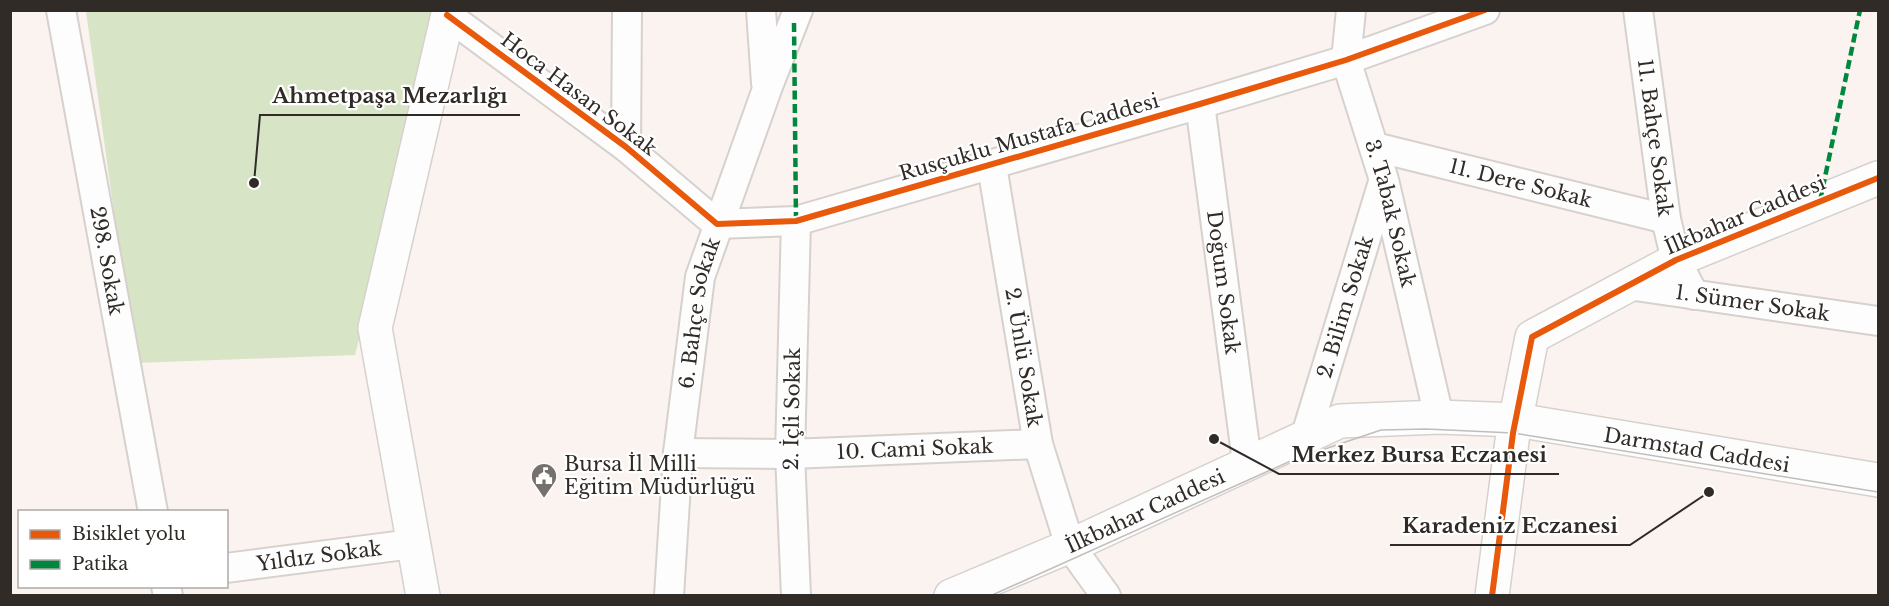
<svg xmlns="http://www.w3.org/2000/svg" width="1889" height="606" font-family="'Libre Baskerville',serif">
<rect width="100%" height="100%" fill="#faf3ef"/>
<polygon fill="#d7e4c5" points="86,11 440,11 355,355 135,363"/>
<g fill="none" stroke-linecap="round" stroke-linejoin="round">
<g stroke="#d7d1cd" stroke-width="32">
<g id="minor">
<path id="s1" d="M61,10L153,512"/>
<polyline points="761,10 766,83"/>
<path id="s2" d="M1351,10L1346,60L1384,180L1439,417"/>
<path id="s3" d="M1638,10L1666,219L1676,260L1694,295"/>
<polyline points="447,15 626,147 717,224 796,221 1200,104 1346,60 1485,10"/>
<path id="s4" d="M1200,104L1247,462"/>
<polyline points="626,147 627,10"/>
<path id="s5" d="M1375,147L1666,219"/>
<path id="s6" d="M992,166L1038,444L1070,546L1106,596"/>
<polyline points="796,221 790,454 796,596"/>
<path id="s7" d="M1628,285L1878,321"/>
<path id="s8" d="M1306,435L1383,182"/>
<path id="s9" d="M678,453L790,454L1038,444"/>
<path id="s10" d="M226,568L412,544"/>
<polyline points="166,586 168,596"/>
<path id="s11" d="M669,596L678,453L700,277L767,89L798,10"/>
</g>
</g>
<g stroke="#d7d1cd" stroke-width="36">
<g id="tertiary">
<polyline points="423,596 375,328 449,10"/>
<polyline points="1492,596 1513,433 1532,337 1676,260 1878,178"/>
</g>
</g>
<g stroke="#d7d1cd" stroke-width="36">
<g id="secondary">
<path id="s12" d="M951,596L1070,546L1340,421L1439,417L1516,420L1878,480"/>
</g>
</g>
<use href="#minor" stroke="#fefdfd" stroke-width="28"/>
<use href="#tertiary" stroke="#fefdfd" stroke-width="33"/>
<use href="#secondary" stroke="#fefdfd" stroke-width="33"/>
<polyline stroke="#c0bebd" stroke-width="1.5" points="990,596 1295,459 1381,430 1426,429 1513,433 1878,492"/>
<g stroke="#00873e" stroke-width="4.5" stroke-dasharray="9 4.5" stroke-linecap="butt">
<polyline points="794,23 796,221"/>
<polyline points="1820,201 1860,10"/>
</g>
<g stroke="#fff" stroke-width="10">
<g id="cycleway">
<polyline points="447,15 626,147 717,224 796,221 1200,104 1346,60 1485,10"/>
<polyline points="1492,596 1513,433 1532,337 1676,260 1878,178"/>
</g>
</g>
<use href="#cycleway" stroke="#e8590c" stroke-width="6"/>
</g>
<defs>
<g id="civic-pin" transform="scale(1.35)"><path d="M0 17L-7.5 6A9.5 9.5 0 1 1 7.5 6Z" fill="#77716d" stroke="#fff"/><path d="M-.6-6.5H3V-4.5H.6V-3L4-1V1h2V6H-6V1h2V-1L-.6-3ZM-1.2 2.5V6h2.4V2.5Z" fill="#fff"/></g>
</defs>
<g fill-rule="evenodd">
<use href="#civic-pin" x="544" y="476"/>
</g>
<g text-anchor="middle" stroke-width="4.5" stroke-linejoin="round" paint-order="stroke">
<g font-size="20" fill="#302b27" stroke="#fff">
<text transform="translate(579 94) rotate(37)" y="7">Hoca Hasan Sokak</text>
<text transform="translate(1029 137) rotate(-16)" y="7">Rusçuklu Mustafa Caddesi</text>
<text dy="7" stroke="none"><textPath href="#s3" startOffset="129">11. Bahçe Sokak</textPath></text>
<text dy="7" stroke="none"><textPath href="#s5" startOffset="150">11. Dere Sokak</textPath></text>
<text dy="7" stroke="none"><textPath href="#s2" startOffset="210">3. Tabak Sokak</textPath></text>
<text transform="translate(1745 215) rotate(-23)" y="7">İlkbahar Caddesi</text>
<text dy="7" stroke="none"><textPath href="#s1" startOffset="255">298. Sokak</textPath></text>
<text dy="7" stroke="none"><textPath href="#s4" startOffset="180">Doğum Sokak</textPath></text>
<text dy="7" stroke="none"><textPath href="#s7" startOffset="126">1. Sümer Sokak</textPath></text>
<text dy="7" stroke="none"><textPath href="#s8" startOffset="134">2. Bilim Sokak</textPath></text>
<text dy="7" stroke="none"><textPath href="#s11" startOffset="285">6. Bahçe Sokak</textPath></text>
<text dy="7" stroke="none"><textPath href="#s6" startOffset="194">2. Ünlü Sokak</textPath></text>
<text transform="translate(792 409) rotate(-89)" y="7">2. İçli Sokak</text>
<text dy="7" stroke="none"><textPath href="#s9" startOffset="237">10. Cami Sokak</textPath></text>
<text dy="7" stroke="none"><textPath href="#s12" startOffset="786">Darmstad Caddesi</textPath></text>
<text dy="7" stroke="none"><textPath href="#s12" startOffset="212">İlkbahar Caddesi</textPath></text>
<text dy="7" stroke="none"><textPath href="#s10" startOffset="94">Yıldız Sokak</textPath></text>
</g>
<g font-size="20" fill="#302b27" stroke="#fff" text-anchor="start">
<text x="564" y="471">Bursa İl Milli<tspan x="564" dy="23">Eğitim Müdürlüğü</tspan></text>
</g>
</g>
<path fill="none" stroke="#302b27" stroke-width="2" d="M254 183L260 115H520M1214 439L1279 474H1559M1709 492L1630 545H1390"/>
<g fill="#302b27" stroke="#fff" stroke-width="2">
<circle cx="254" cy="183" r="6"/>
<circle cx="1214" cy="439" r="6"/>
<circle cx="1709" cy="492" r="6"/>
</g>
<g font-size="21" text-anchor="middle" font-weight="bold" fill="#302b27" stroke="#fff" stroke-width="4.5" stroke-linejoin="round" paint-order="stroke">
<text x="390" y="103">Ahmetpaşa Mezarlığı</text>
<text x="1419" y="462">Merkez Bursa Eczanesi</text>
<text x="1510" y="533">Karadeniz Eczanesi</text>
</g>
<rect width="1889" height="606" fill="none" stroke="#302b27" stroke-width="24"/>
<rect x="18" y="510" width="210" height="78" fill="#ffffff" stroke="#acaaa9" stroke-width="1.5"/>
<rect x="30" y="530" width="30" height="9" fill="#e8590c" stroke="#acaaa9" stroke-width="1.5"/>
<text x="72" y="540" font-size="18" fill="#302b27">Bisiklet yolu</text>
<rect x="30" y="560" width="30" height="9" fill="#00873e" stroke="#acaaa9" stroke-width="1.5"/>
<text x="72" y="570" font-size="18" fill="#302b27">Patika</text>
</svg>
